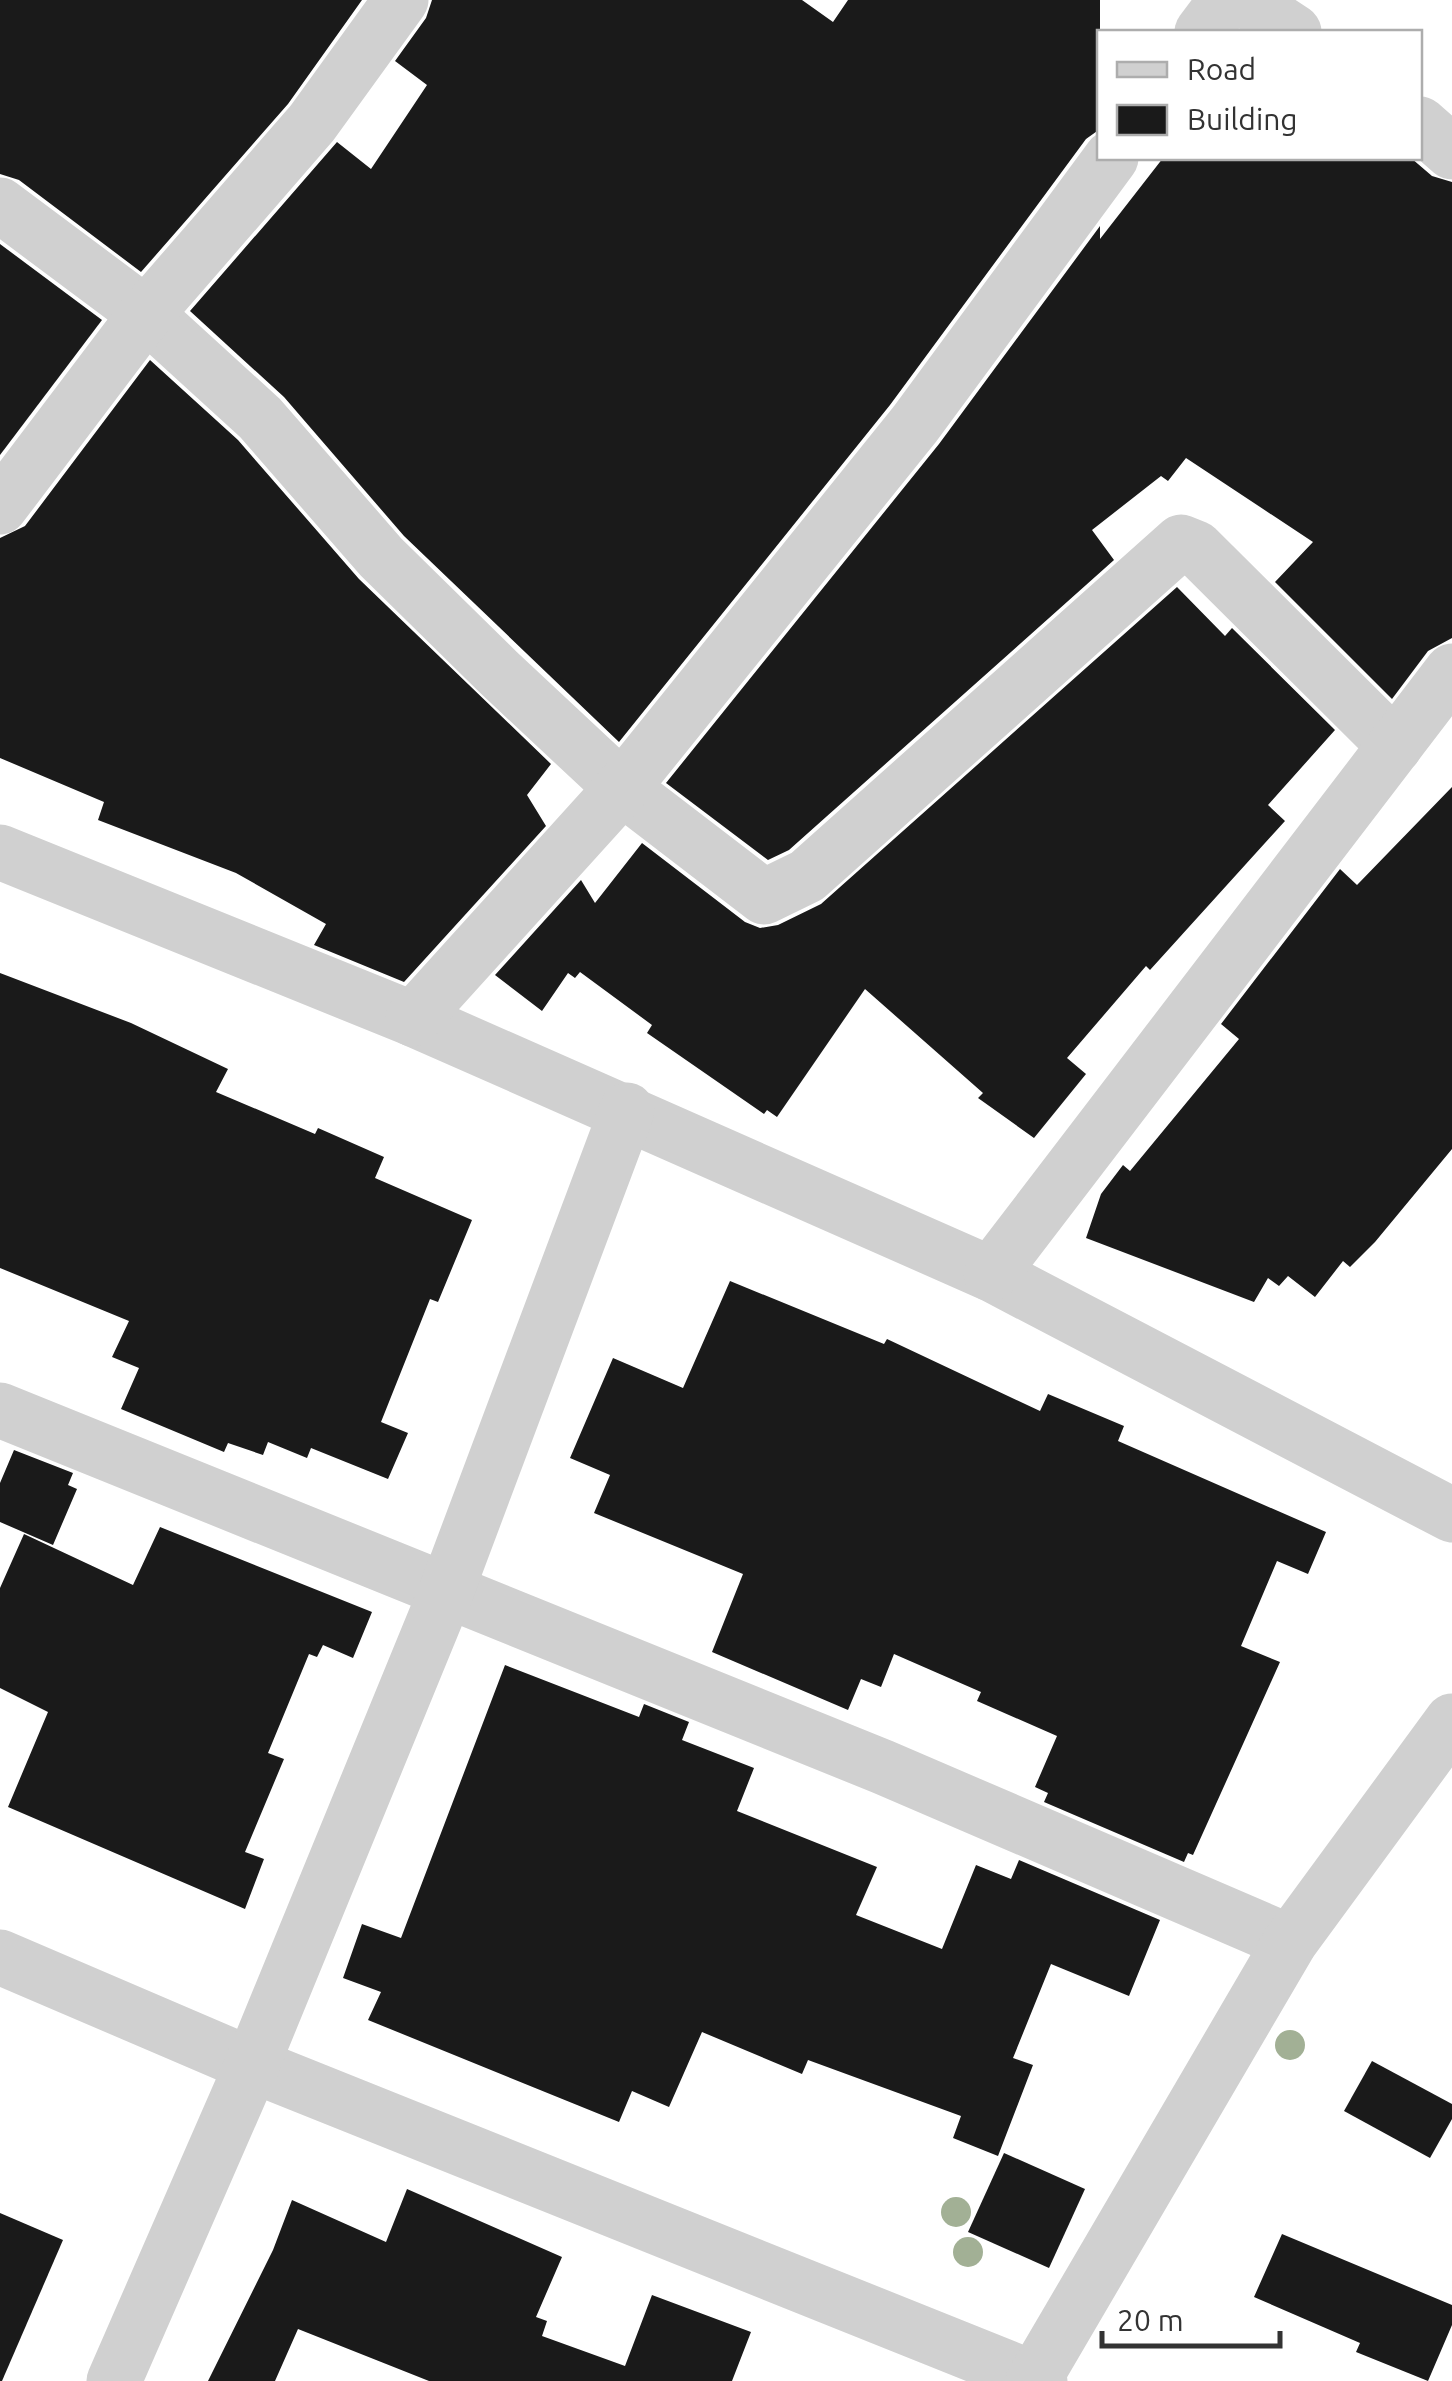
<svg xmlns="http://www.w3.org/2000/svg" width="1452" height="2381" font-family="Ubuntu,sans-serif">
<rect width="100%" height="100%" fill="#fff"/>
<g fill="#1a1a1a">
<polygon points="0,0 362,0 288,104 141,272 19,180 0,174"/>
<polygon points="432,0 802,0 833,22 848,0 1100,0 1100,129 1086,139 890,405 619,742 404,536 284,397 190,311 337,142 371,169 427,85 395,61 426,18"/>
<polygon points="1163,158 1411,158 1432,176 1452,182 1452,638 1428,651 1392,699 1275,582 1313,542 1186,458 1168,481 1161,476 1092,530 1114,560 789,850 768,860 666,783 939,444 1100,226 1100,239"/>
<polygon points="0,244 102,320 0,455"/>
<polygon points="150,360 238,440 359,579 551,764 527,795 546,826 404,982 314,945 326,924 236,873 98,820 104,802 0,758 0,538 25,526"/>
<polygon points="1177,587 1225,636 1232,628 1335,730 1268,805 1285,821 1150,970 1146,966 1067,1058 1086,1074 1034,1138 978,1098 983,1093 865,989 777,1117 767,1110 764,1114 647,1033 652,1025 580,972 575,978 568,973 542,1011 495,975 581,880 595,903 642,843 745,922 760,928 778,925 821,904"/>
<polygon points="1452,787 1452,1149 1375,1242 1350,1267 1343,1261 1315,1297 1288,1276 1279,1286 1268,1278 1254,1302 1086,1238 1101,1194 1123,1165 1130,1171 1239,1039 1221,1024 1340,869 1357,885"/>
<polygon points="0,973 131,1023 228,1069 216,1092 315,1134 318,1128 384,1157 375,1178 472,1220 438,1302 430,1299 381,1422 408,1433 388,1479 311,1448 307,1458 268,1442 263,1455 228,1443 224,1452 121,1409 139,1368 112,1357 129,1321 0,1268"/>
<polygon points="730,1281 884,1344 887,1339 1040,1411 1048,1394 1124,1426 1118,1441 1326,1532 1308,1574 1277,1561 1241,1646 1280,1662 1193,1855 1188,1853 1184,1862 1044,1802 1048,1793 1035,1787 1057,1736 977,1701 981,1692 894,1654 881,1687 861,1679 848,1710 712,1652 743,1574 594,1513 610,1475 570,1458 613,1358 683,1388"/>
<polygon points="14,1450 73,1473 68,1485 77,1489 53,1545 0,1522 0,1483"/>
<polygon points="160,1527 372,1612 353,1658 323,1645 317,1657 309,1654 268,1753 284,1759 245,1852 264,1859 245,1909 8,1807 48,1712 0,1688 0,1588 24,1534 133,1585"/>
<polygon points="505,1665 639,1717 644,1704 689,1722 682,1740 754,1768 737,1811 877,1867 856,1915 942,1949 976,1865 1011,1879 1019,1860 1160,1920 1129,1996 1051,1964 1013,2058 1033,2065 998,2156 953,2138 961,2116 808,2060 802,2074 702,2032 669,2107 632,2091 619,2122 368,2020 381,1992 343,1978 362,1924 401,1938"/>
<polygon points="1372,2061 1452,2104 1452,2119 1430,2158 1344,2111"/>
<polygon points="1004,2153 1085,2189 1049,2268 968,2232"/>
<polygon points="407,2189 562,2257 536,2317 547,2321 542,2336 625,2366 652,2295 751,2332 732,2381 429,2381 298,2329 275,2381 208,2381 273,2250 292,2200 386,2242"/>
<polygon points="0,2213 63,2240 2,2381 0,2381"/>
<polygon points="1282,2234 1452,2305 1452,2325 1428,2381 1356,2352 1360,2343 1254,2297"/>
</g>
<g fill="none" stroke-linecap="round" stroke-linejoin="round">
<g stroke="#d0d0d0" stroke-width="55">
<polyline points="1246,0 1294,32"/>
<polyline points="1202,32 1226,0"/>
<polyline points="1420,124 1452,152"/>
<polyline points="0,205 146,314 260,418 381,557 498,672 622,788 764,897 807,876 1181,542 1196,548 1395,746"/>
<polyline points="0,507 146,314 312,123 401,0"/>
<polyline points="0,852 413,1019 991,1274 1452,1515"/>
<polyline points="413,1019 622,788 915,424 1111,158"/>
<polyline points="991,1274 1452,671"/>
<polyline points="0,1410 883,1767 1290,1942"/>
<polyline points="0,1957 252,2065 1040,2381"/>
<polyline points="114,2381 252,2065 446,1592 627,1110"/>
<polyline points="1033,2381 1290,1942 1452,1721"/>
</g>
</g>
<g fill="#a2b095">
<circle cx="1290" cy="2045" r="15"/>
<circle cx="956" cy="2212" r="15"/>
<circle cx="968" cy="2252" r="15"/>
</g>
<rect x="1097" y="30" width="325" height="130" fill="#ffffff" stroke="#adadad" stroke-width="2.5"/>
<rect x="1117" y="62" width="50" height="15" fill="#d0d0d0" stroke="#adadad" stroke-width="2.5"/>
<text x="1187" y="80" font-size="30" fill="#333333">Road</text>
<rect x="1117" y="105" width="50" height="30" fill="#1a1a1a" stroke="#adadad" stroke-width="2.5"/>
<text x="1187" y="130" font-size="30" fill="#333333">Building</text>
<path d="M1102 2331v15h178v-15" fill="none" stroke="#333333" stroke-width="5"/>
<text x="1117" y="2331" font-size="30" fill="#333333" stroke="#ffffff" stroke-width="8" paint-order="stroke">20 m</text>
</svg>
